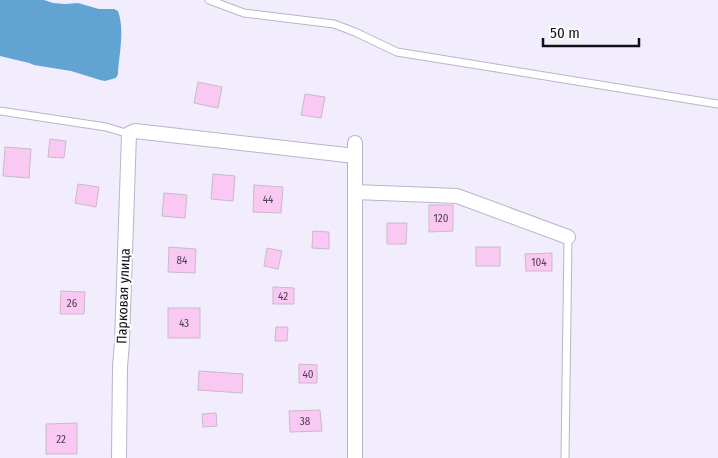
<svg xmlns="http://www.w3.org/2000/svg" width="718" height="458" font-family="'Fira Sans Condensed',sans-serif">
<rect width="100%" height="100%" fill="#f2edfd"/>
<path fill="#62a4d1" d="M0,0H44L53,3L65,4L78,3L99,9H114L118,11C125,31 119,54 118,74L116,78L105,81L100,80L71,71L34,65L29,63L0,56Z"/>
<g fill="#f9c9f3" stroke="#cab9c8">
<polygon points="198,82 222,87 218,108 194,103"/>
<polygon points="305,94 325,97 321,118 301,115"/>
<polygon points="50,139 66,141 64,158 48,157"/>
<polygon points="5,147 31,149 29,178 3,176"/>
<polygon points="213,174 235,176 233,201 211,199"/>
<polygon points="78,184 99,187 96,207 75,203"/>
<polygon points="254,185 283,187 281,213 253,212"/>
<polygon points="164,193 187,195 185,218 162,216"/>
<polygon points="429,205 453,205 453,231 429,232"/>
<polygon points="387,223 407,223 406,244 387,244"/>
<polygon points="313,231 329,232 329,249 312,248"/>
<polygon points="169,247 196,249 195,273 168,272"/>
<rect x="476" y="247" width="24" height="19"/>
<polygon points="267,248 282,251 278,269 264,266"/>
<polygon points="552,253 552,271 526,271 525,254"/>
<polygon points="273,287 294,288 294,304 273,304"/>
<polygon points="61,291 85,292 84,314 60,314"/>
<rect x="168" y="308" width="32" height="30"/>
<polygon points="276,327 288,327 287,341 275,341"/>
<polygon points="299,364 317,365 317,383 299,383"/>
<polygon points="199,371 243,374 242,393 198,390"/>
<polygon points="320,410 322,431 290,432 289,411"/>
<polygon points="216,413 217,426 203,427 202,414"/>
<polygon points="77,423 77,454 46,454 46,424"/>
</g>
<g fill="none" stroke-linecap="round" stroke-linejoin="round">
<g stroke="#bab4c7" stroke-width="9">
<g id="service">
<polyline points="209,0 244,13 334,24 355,32 397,52 718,104"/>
<polyline points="0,111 106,127 129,134"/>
<polyline points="565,458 568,237"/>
</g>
</g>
<g stroke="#bab4c7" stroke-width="16">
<g id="minor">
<polyline points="355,192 457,196 568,237"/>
<polyline points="119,458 120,367 122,342 129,134 135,131 355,156"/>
<polyline points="355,458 355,143"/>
</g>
</g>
<use href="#service" stroke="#fff" stroke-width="7"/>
<use href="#minor" stroke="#fff" stroke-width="14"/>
</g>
<g text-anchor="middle" stroke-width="4.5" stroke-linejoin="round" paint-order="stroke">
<g font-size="11" fill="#4c3e4e">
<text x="268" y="203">44</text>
<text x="441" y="222">120</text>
<text x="182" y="264">84</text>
<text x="539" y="266">104</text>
<text x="283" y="300">42</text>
<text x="72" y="307">26</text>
<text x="184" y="327">43</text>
<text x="308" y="378">40</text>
<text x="305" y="425">38</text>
<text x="61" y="443">22</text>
</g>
<g font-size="14" fill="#121017" stroke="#fdfdfd">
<text transform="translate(123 296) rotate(-88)" y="5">Парковая улица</text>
</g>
</g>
<path d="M543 38v8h96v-8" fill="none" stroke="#121017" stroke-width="2.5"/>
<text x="550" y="38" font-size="15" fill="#121017" stroke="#fdfdfd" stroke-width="4" paint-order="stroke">50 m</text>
</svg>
